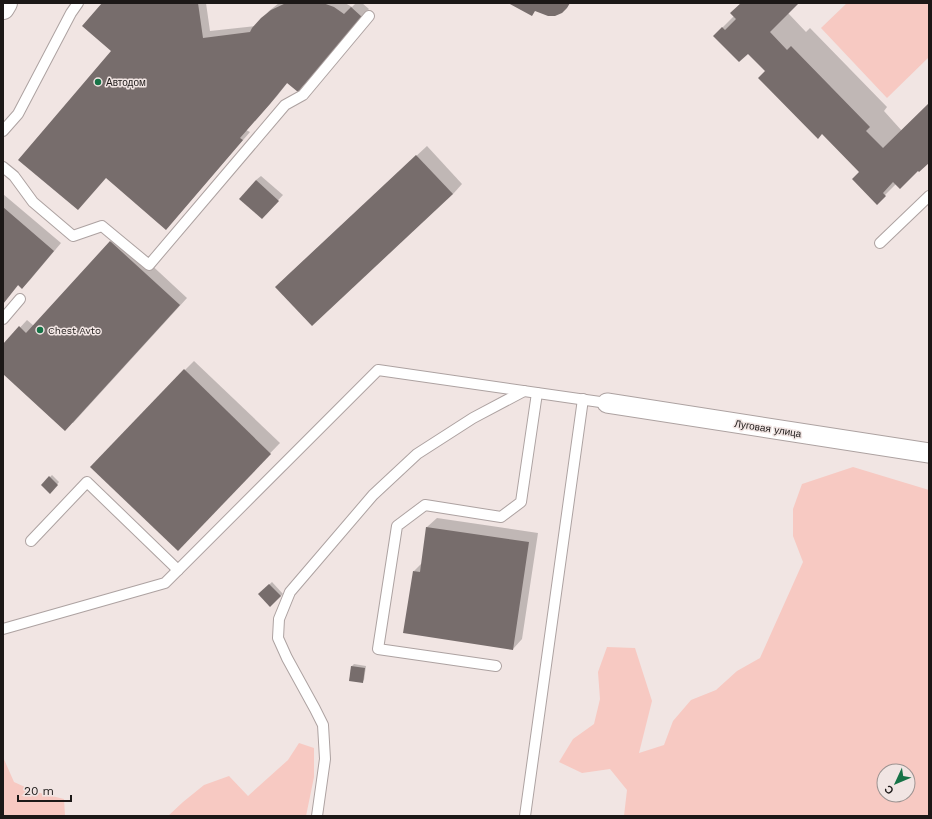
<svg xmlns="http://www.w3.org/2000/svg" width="932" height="819" font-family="'Work Sans',sans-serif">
<rect width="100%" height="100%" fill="#f1e5e3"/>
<g fill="#f7c9c2" fill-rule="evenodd">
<polygon points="847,3 929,3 929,57 887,98 821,28"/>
<path d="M853,467L929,490V816H624L627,790L610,769L582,773L559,762L573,739L594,724L600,699L598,672L607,647L635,648L652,701L639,753L664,745L673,721L691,700L716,690L737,671L760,658L803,562L793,536V509L802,484ZM884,771H908V795H884Z"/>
<polygon points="299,743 314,748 314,777 306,816 168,816 183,802 204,785 229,776 248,796 288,760"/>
<polygon points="3,757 14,782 36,792 64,799 65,816 3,816"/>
</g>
<g fill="#0003">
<polygon points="103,3 206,3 210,31 256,26 269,11 279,3 345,3 352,7 356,3 362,3 369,9 305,84 288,82 277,96 246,130 250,132 173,221 106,177 78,209 112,51"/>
<polygon points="742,3 798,3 788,13 806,32 810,28 887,107 884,111 902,131 929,104 929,162 896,184 877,203 860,172 748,52 714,36 734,16"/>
<polygon points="427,146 462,184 453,194 286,277"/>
<polygon points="261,176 283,195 266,213 256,180"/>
<polygon points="3,194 61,243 30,280 22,288 19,284 3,304"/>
<polygon points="118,234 187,298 73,423 3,373 3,346 27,320 34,326"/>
<polygon points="194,361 280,443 187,540 185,370"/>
<polygon points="52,475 59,482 50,493 42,485"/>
<polygon points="437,518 538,533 522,639 513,649 414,571 422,563 427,527"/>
<polygon points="272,582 283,594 270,606 259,594"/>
<polygon points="354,664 366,666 364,680 362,682 352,666"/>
</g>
<g fill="#776d6c">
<polygon points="102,3 198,3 203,38 250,32 252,28 261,18 271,10 286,3 323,3 334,7 344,14 351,7 362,17 298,92 287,83 270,104 240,138 243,140 166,230 106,178 78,210 18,160 111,51 82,26"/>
<polygon points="508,3 570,3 567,8 562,13 555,16 548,16 535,11 532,16"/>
<polygon points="741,3 799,3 770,32 787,50 791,46 870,127 866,131 883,148 929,103 929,163 919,172 918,171 900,189 893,182 883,193 886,196 877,205 852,179 859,172 822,134 818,139 758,78 765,71 748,54 739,62 713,36 722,27 725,30 736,19 730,13"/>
<polygon points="416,155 453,194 312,326 275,287"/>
<polygon points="256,180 279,201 262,219 239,199"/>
<polygon points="3,207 54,251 22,289 18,285 3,304"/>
<polygon points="110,241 180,305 65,431 3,374 3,344 19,326 26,333"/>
<polygon points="184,369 271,454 178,551 90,467"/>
<polygon points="49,476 58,485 50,494 41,485"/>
<polygon points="426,527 529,542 513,650 403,633 413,571 420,572"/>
<polygon points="269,584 281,596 270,607 258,594"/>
<polygon points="351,666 365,668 363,683 349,681"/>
</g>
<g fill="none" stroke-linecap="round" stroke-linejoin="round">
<g stroke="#ada2a1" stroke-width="12">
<g id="service">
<polyline points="3,131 18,114 71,13 78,3"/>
<polyline points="3,167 14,176 33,202 73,236 102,226 149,265 285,105 303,95 369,16"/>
<polyline points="880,243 929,196"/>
<polyline points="3,319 20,299"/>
<polyline points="31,541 87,482 178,570"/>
<polyline points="3,629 165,583 378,370 607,403"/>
<polyline points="496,666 378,649 397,526 425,505 501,517 521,502 537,393"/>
<polyline points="317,816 325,759 323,725 315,709 287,658 278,638 279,619 290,592 373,495 417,454 473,418 524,391"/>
<polyline points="525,816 583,399"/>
</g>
</g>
<g stroke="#ada2a1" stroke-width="21">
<polyline id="minor" points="607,403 929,453"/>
</g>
<g stroke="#ada2a1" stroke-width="24">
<polyline id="tertiary" points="3,8 6,3"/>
</g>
<use href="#service" stroke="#fff" stroke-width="10"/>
<use href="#minor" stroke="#fff" stroke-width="19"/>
<use href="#tertiary" stroke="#fff" stroke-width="22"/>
</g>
<g fill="#177347" stroke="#f1e5e3" stroke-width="1.5">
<circle cx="98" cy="82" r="4"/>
<circle cx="40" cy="330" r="4"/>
</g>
<g text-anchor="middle" stroke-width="3" stroke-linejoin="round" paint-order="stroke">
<g font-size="10" fill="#1c1817" stroke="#f1e5e3" text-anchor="start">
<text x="106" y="86">Автодом</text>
<text x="48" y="334">Chest Avto</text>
</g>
<g font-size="10" fill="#1c1817" stroke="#f1e5e3">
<text transform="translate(768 428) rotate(9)" y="4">Луговая улица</text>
</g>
</g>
<rect width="932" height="819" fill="none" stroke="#1c1817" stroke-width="8"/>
<g transform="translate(896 783) rotate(226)"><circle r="19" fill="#f1e5e3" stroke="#9c9391"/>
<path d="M0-3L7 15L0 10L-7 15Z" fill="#177347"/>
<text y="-6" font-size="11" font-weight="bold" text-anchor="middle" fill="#1c1817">С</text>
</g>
<path d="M18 795v6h53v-6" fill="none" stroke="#1c1817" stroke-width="2"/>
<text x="24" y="795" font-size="12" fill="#1c1817" stroke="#f1e5e3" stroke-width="3" paint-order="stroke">20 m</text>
</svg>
